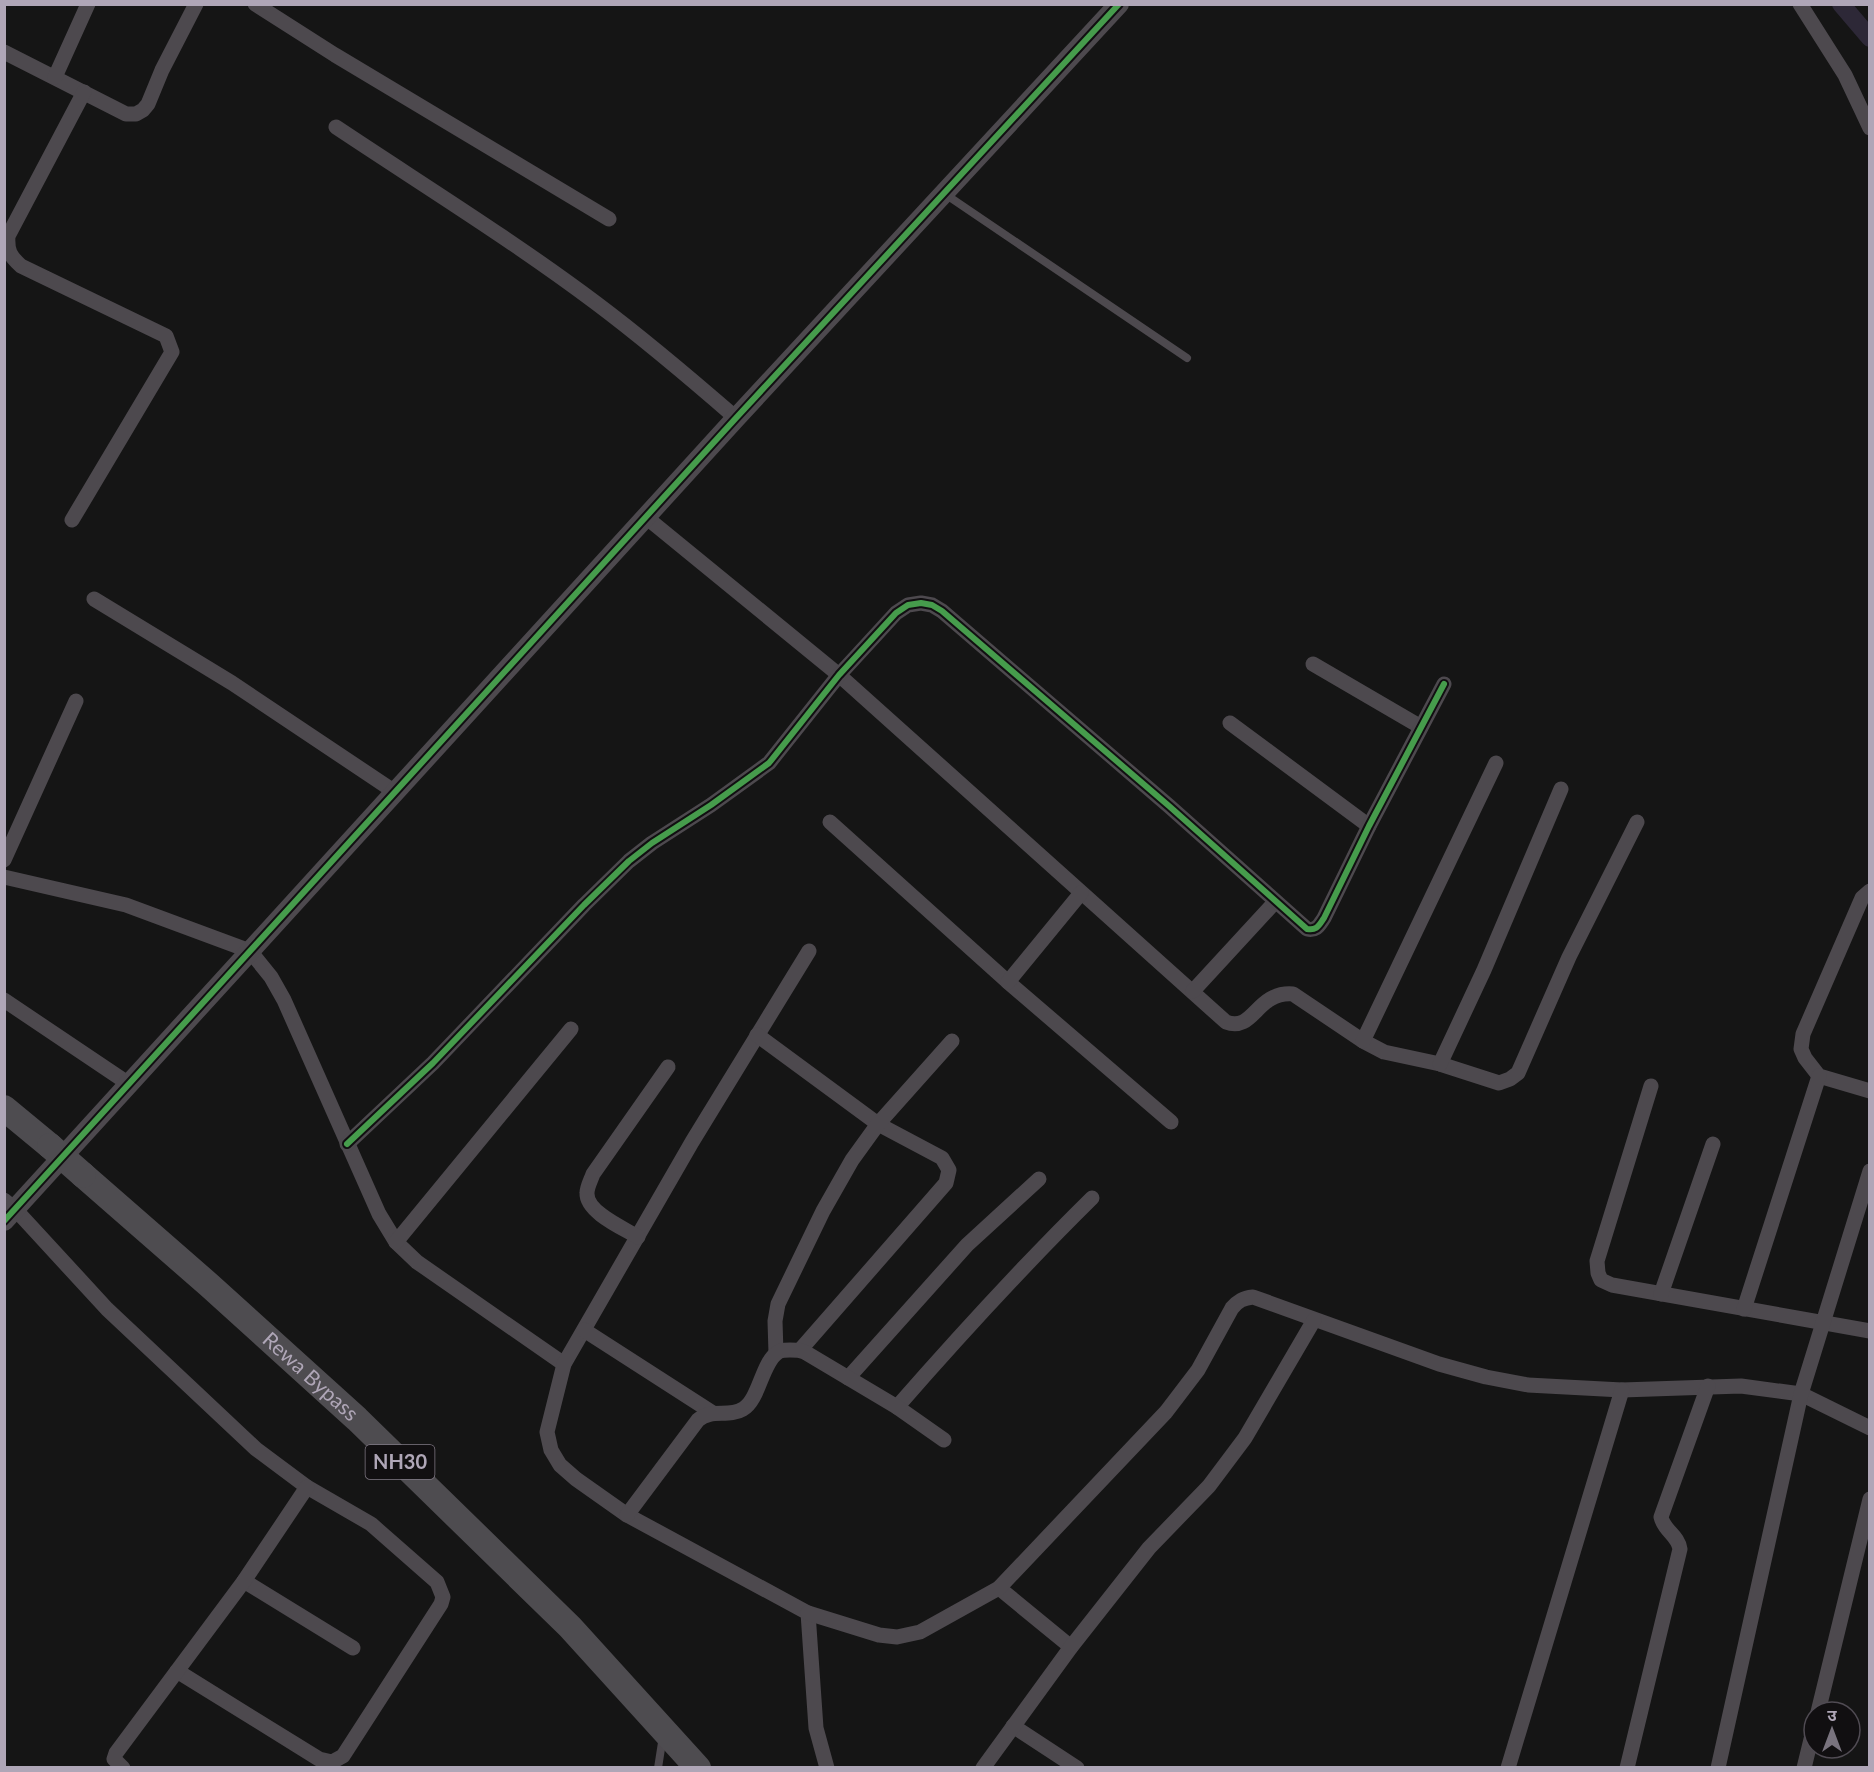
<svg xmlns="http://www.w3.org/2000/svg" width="1874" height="1772" font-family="Lato,'Noto Sans Devanagari',sans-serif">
<rect width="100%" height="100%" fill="#151515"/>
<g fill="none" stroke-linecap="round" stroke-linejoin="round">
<polyline stroke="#2d2837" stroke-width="18" points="1841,4 1870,38"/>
<g stroke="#4d494e" stroke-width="8">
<polyline points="945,194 1187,358"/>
<polyline points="658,1768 663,1736"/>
</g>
<g stroke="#4d494e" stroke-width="15">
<polyline points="255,4 335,55 609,219"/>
<polyline points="1800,4 1845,75 1870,128"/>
<polyline points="4,52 126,114 136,114 143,110 148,104 162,70 196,4"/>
<polyline points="55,77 88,4"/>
<path d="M336,127C423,185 512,240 596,303C644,339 690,378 736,418"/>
<path d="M647,518L839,675L1226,1022C1254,1033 1256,991 1293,994L1363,1041L1384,1052L1440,1064L1499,1083L1510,1079L1518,1073L1569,957L1637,822"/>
<path d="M72,520L172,352L166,336L21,266C10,256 7,251 8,236L84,92"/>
<polyline points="94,599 232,683 395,792"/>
<polyline points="1313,664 1421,727"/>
<polyline points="1230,723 1369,826"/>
<polyline points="830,822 1008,982 1171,1122"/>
<polyline points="4,860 76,701"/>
<polyline points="4,877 126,905 250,951 271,977 284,1000 379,1214 396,1242 417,1262 564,1364"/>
<polyline points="1870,891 1862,898 1803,1034 1801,1049 1805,1058 1819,1076 1870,1091"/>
<polyline points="809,951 692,1142 564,1364 547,1432 551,1450 560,1465 576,1479 627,1515 808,1613 816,1728 827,1768"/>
<polyline points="1008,982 1081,893"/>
<polyline points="1193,991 1275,902"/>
<polyline points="4,1000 129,1084"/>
<polyline points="757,1035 878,1124 942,1158 949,1170 946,1183 801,1349"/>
<polyline points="1363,1041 1496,763"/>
<polyline points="1440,1064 1484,970 1561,789"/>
<polyline points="1651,1086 1597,1261 1598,1273 1601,1280 1612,1285 1870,1331"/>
<path d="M347,1144L433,1063L584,905L629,861L652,843L711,805L769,763L839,675L896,613L908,605L921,603L932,605L942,611L1169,806L1307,929C1317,931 1319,925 1324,918L1369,826L1444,684"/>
<polyline points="4,1200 15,1209 107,1309 256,1449 307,1487 371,1524 437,1582 443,1597 441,1604 343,1756 332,1762 319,1759 177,1671"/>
<path d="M638,1237C623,1228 586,1212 587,1193C587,1187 591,1180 593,1174L668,1067"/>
<polyline points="396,1242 571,1029"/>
<polyline points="1661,1294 1713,1144"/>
<polyline points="1744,1309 1819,1076"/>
<polyline points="584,1330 713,1413"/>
<polyline points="776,1353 775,1321 778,1304 823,1211 852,1160 878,1124 952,1041"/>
<polyline points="848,1378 967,1245 1039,1179"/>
<path d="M897,1407C960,1335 1024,1265 1092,1198"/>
<path d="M627,1515L698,1420C712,1408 728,1418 743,1409C759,1400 762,1363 777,1353C780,1350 786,1350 790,1350C798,1350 802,1350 808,1354L897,1407L944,1440"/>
<polyline points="244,1581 353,1648"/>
<polyline points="999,1588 1071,1647"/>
<path d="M808,1613L879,1635L897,1637L920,1632L999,1588L1166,1412L1198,1370L1232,1308C1238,1301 1243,1298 1253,1297L1439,1364L1486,1377L1528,1385L1622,1390L1741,1386L1801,1394L1870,1428"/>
<polyline points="1818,1712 1870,1499"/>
<polyline points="1013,1726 1077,1768"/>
<polyline points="123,1768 114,1759 116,1753 244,1581 307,1487"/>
<polyline points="983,1768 1071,1647 1149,1548 1209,1486 1245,1438 1314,1320"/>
<polyline points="1508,1768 1622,1390"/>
<path d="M1627,1768L1680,1549C1678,1535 1664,1531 1661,1517L1708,1386"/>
<polyline points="1718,1768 1801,1394 1870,1171"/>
<polyline points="1804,1768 1814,1727"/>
</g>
<polyline stroke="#4d494e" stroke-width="20" points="4,1221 736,418 1119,4"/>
<g stroke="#4e4c50" stroke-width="26">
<polyline points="4,1108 50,1146"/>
<path id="s1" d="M83,1175L209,1285L357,1419L570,1627L698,1768"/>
</g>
<polyline stroke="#4e4c50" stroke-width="26" points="50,1146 83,1175"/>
<g stroke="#110f11" stroke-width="10">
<g id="cycleway">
<path d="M347,1144L433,1063L584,905L629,861L652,843L711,805L769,763L839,675L896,613L908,605L921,603L932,605L942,611L1169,806L1307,929C1317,931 1319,925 1324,918L1369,826L1444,684"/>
<polyline points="4,1221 736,418 1119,4"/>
</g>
</g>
<use href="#cycleway" stroke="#469c4c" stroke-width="6"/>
</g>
<g text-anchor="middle" stroke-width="4.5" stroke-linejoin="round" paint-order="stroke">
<rect fill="#110f11" stroke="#807985" stroke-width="1.5" x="365.5" y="1445" width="69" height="34" rx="4.5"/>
<g font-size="20" font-weight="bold" fill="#afa6b7">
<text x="400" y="1469">NH30</text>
</g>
<g font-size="21" fill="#afa6b7" stroke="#110f11">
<text dy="7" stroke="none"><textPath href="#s1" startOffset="304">Rewa Bypass</textPath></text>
</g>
</g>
<rect width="1874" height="1772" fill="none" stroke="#afa6b7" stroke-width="12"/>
<g transform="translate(1832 1730)"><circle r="28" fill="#110f11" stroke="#504b53" stroke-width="1.5"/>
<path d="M0-4.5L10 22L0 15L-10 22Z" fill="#79737e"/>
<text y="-9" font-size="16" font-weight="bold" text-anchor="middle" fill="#afa6b7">उ</text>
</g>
</svg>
